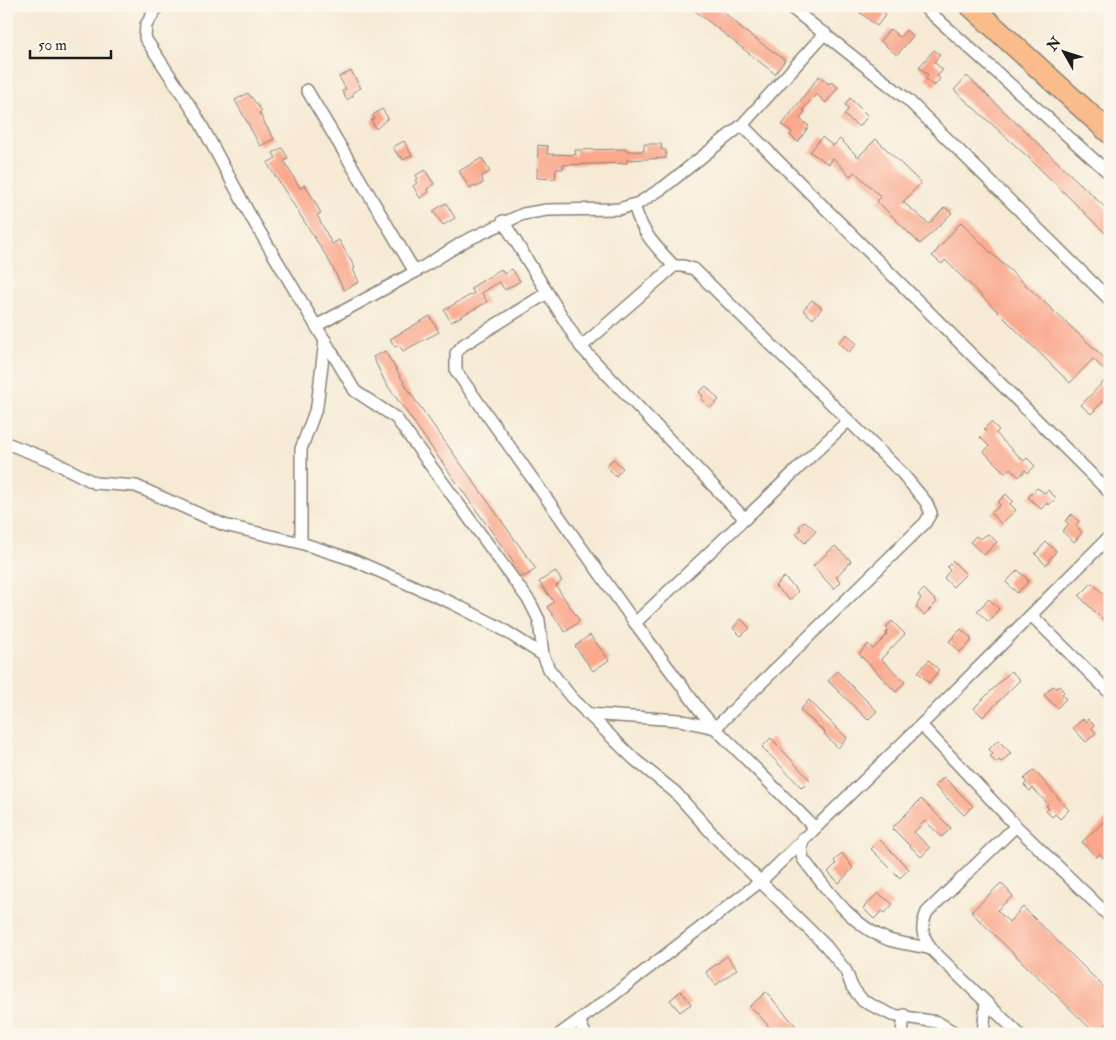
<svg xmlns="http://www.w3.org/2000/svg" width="1116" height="1040" font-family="'IM FELL Double Pica',serif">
<rect width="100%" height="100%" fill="#fbf7ec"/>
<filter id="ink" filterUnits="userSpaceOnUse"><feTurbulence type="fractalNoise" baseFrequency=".02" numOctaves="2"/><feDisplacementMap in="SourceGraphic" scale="10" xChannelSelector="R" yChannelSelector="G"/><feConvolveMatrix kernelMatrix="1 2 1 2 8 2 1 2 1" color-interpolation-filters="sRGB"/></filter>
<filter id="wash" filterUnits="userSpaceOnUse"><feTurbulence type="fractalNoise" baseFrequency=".0096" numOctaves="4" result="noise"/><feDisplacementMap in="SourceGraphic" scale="20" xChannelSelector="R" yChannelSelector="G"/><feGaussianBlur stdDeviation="1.12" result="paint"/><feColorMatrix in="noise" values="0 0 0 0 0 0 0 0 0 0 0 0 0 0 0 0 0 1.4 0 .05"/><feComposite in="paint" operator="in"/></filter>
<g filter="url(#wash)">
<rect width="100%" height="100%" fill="#f6ead5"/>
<g id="blocks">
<g fill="#faa78c">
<polygon points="689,6 716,6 740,26 739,27 785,60 775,74"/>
<polygon points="852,6 876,6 886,14 877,26"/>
<polygon points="890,29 900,37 906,30 913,36 897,55 880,41"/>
<polygon points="934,50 940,55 934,62 943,70 937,76 940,79 934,86 925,78 928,75 919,67"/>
<polygon points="351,71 361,88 353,92 353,96 347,100 342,91 346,89 339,77"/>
<polygon points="819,76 829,84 831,82 838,87 826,103 816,94 803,110 805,111 800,119 809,126 798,142 790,135 792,132 782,125"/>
<polygon points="967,76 1110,212 1110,238 1027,156 954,90"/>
<polygon points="248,93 262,111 259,113 274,139 260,146 235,100"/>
<polygon points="850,98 868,116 859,127 844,115 849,108 845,105"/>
<polygon points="382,109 388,118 376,129 371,120 375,118 373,115"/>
<polygon points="822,137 833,146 840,139 858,157 876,139 921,183 903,202 929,224 945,207 952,213 920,244 877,201 881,197 855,172 850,176 833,158 829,164 810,152"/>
<polygon points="404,141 412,155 403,160 401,156 399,157 393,147"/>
<polygon points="644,144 661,144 662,150 666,150 666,158 627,160 627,163 563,165 563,169 556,169 555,179 537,178 538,145 548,146 547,154 576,155 575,150 626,149 626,151 644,151"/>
<polygon points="282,148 288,158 284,161 300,188 305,185 310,193 321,213 317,215 332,244 339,240 355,268 353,269 359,282 344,290 327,257 267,163 276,158 273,153"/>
<polygon points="482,158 490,172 482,176 483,183 476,187 473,185 470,189 459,171"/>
<polygon points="425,170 434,184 427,189 429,192 420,198 413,186 417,183 415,180 418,179 416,175"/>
<polygon points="446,203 455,218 443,225 433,211"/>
<polygon points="961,222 989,251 1110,363 1110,375 1093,359 1070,383 945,260 942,264 932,256"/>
<polygon points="501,269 504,274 512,269 520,281 505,290 499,282 482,293 487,302 451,322 444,310 474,293 471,288"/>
<polygon points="812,300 822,308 813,319 803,310"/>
<polygon points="430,316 439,332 403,351 399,345 395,347 390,339"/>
<polygon points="847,334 857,344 849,352 839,342"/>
<polygon points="385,351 411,394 536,569 524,577 385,382 373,357"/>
<polygon points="1110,375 1110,394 1091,414 1081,405"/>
<polygon points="706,386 719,400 710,408 701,399 703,396 699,392"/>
<polygon points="991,422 999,430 996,433 1004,442 1024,461 1027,458 1035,466 1028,473 1025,470 1019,477 1010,468 1005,473 984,452 989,446 980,437 986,431 984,429"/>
<polygon points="613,459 623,468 616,476 606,466"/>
<polygon points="1037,488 1045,493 1048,490 1056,498 1049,505 1047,503 1041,509 1028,497"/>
<polygon points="1006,494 1013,501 1010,504 1016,510 1001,524 991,513 1000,505 998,502"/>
<polygon points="1072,514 1079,522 1076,525 1082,533 1074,542 1062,531 1069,524 1065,521"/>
<polygon points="805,521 816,531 805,543 796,534 801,529 799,527"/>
<polygon points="988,534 997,542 984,555 970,542 976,536 980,539"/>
<polygon points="1046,542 1056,551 1046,565 1035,554"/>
<polygon points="835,546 851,561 836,577 841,582 834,589 813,566"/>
<polygon points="953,561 966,574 953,587 944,578 950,570 947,567"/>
<polygon points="1018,570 1028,580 1027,583 1017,593 1006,582"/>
<polygon points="555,571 562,581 556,586 580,621 565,632 547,607 554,602 539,582"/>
<polygon points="784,577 798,591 790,600 775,586"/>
<polygon points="1092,583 1110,600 1110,627 1079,596"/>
<polygon points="924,589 937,602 924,615 916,607 921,598 918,595"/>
<polygon points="989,599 999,609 989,622 977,611"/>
<polygon points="741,619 750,628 741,636 733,628"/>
<polygon points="892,621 905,634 881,659 905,682 896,692 859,654 868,644 873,649 887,635 886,633 889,630 886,627"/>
<polygon points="961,629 971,638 971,642 960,652 949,641"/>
<polygon points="590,635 609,660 593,671 575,646"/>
<polygon points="929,660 939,670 929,683 918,672"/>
<polygon points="837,671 877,711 868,720 828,681"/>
<polygon points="1011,671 1020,680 983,717 974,708"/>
<polygon points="1053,686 1056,688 1059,686 1064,692 1062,694 1066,699 1057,708 1044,695"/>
<polygon points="809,700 847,738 838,748 824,734 825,732 800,710"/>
<polygon points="1083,719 1086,722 1088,719 1094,725 1092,728 1096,733 1086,742 1073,728"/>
<polygon points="771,738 810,780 802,788 762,747"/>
<polygon points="998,740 1011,753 1002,762 999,760 996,763 990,756 993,754 989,749"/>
<polygon points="1034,770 1069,810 1060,819 1055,814 1052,817 1046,811 1049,808 1046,806 1048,804 1033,788 1030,791 1024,785 1027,782 1024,779"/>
<polygon points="944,777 973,806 964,815 935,786"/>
<polygon points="921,799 951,828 942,837 925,821 914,832 930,848 921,857 892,828"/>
<polygon points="1110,816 1110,851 1103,858 1100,854 1096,857 1082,842"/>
<polygon points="880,840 909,869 900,878 871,849"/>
<polygon points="842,853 853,868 839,883 828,872 836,864 834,861"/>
<polygon points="1001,883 1013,896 997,910 1009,922 1023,907 1110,993 1110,1020 1096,1034 971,912"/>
<polygon points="878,893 893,904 885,913 882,911 874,919 863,908"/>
<polygon points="727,956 737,969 716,985 706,972"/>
<polygon points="681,991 691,1004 680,1012 670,1000"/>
<polygon points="766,992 788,1017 803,1034 775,1034 759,1015 750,1006"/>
</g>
</g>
</g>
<g filter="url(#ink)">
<use href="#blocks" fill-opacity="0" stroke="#898378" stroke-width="1"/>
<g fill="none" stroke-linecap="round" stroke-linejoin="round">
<g stroke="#898378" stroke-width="14">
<g id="street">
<polyline points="158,6 146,25 145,38 196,115 251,217 355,391 396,418 530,602 539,620 543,655 549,669 571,697 634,759 675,792 717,839 826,946 846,971 852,987 863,1001 892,1015 937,1022 957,1034"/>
<polyline points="789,6 908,100 1110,300"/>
<polyline points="923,6 1110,174"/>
<polyline points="307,90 415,272"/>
<polyline points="742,125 1110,493"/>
<path d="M634,205C642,233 654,245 674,266"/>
<polyline points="503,221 581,347 745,519"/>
<polyline points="547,293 463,345 456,353 456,371 635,623 699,709 715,728 814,827"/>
<polyline points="316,326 415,272 465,241 523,214 547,210 619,209 639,203 664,187 742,125 825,33"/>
<polyline points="581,347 674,266 683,266 694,269 902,473 926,502 931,513 925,523 715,728 679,720 587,714"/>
<polyline points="6,443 50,460 95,483 136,486 224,525 301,543 351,559 452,603 499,627 543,655"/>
<polyline points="301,543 301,449 317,406 325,340"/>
<polyline points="1031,615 1110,693"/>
<polyline points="635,623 848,421"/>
<polyline points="921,725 1016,826 1110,917"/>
<path d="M1016,826L927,912C920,928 922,935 931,949L1019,1034"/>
<path d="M803,838L801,850L803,859C827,889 851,926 889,940C902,944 917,945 931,949"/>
<polyline points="579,1020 585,1034"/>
<polyline points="560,1034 615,994 761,881 921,725 1110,536"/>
<polyline points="902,1034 904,1015"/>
<polyline points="983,1034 986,1002"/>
</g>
</g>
<g stroke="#898378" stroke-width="24">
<polyline id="highway" points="971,6 1110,133"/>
</g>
<use href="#street" stroke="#fff" stroke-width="11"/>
<use href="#highway" stroke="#f9bc8a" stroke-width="21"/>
</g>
</g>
<rect width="1116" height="1040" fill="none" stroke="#fbf7ec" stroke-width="25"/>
<g transform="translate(1064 52) rotate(309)" stroke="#fbf7ec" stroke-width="4" paint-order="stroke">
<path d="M0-4L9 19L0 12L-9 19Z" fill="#1c1c1c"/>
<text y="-8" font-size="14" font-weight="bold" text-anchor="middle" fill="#1c1c1c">N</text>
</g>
<path d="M30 50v8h81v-8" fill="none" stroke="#1c1c1c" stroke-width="2.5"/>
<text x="38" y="50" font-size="15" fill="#1c1c1c" stroke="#fbf7ec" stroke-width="4" paint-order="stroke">50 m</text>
</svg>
